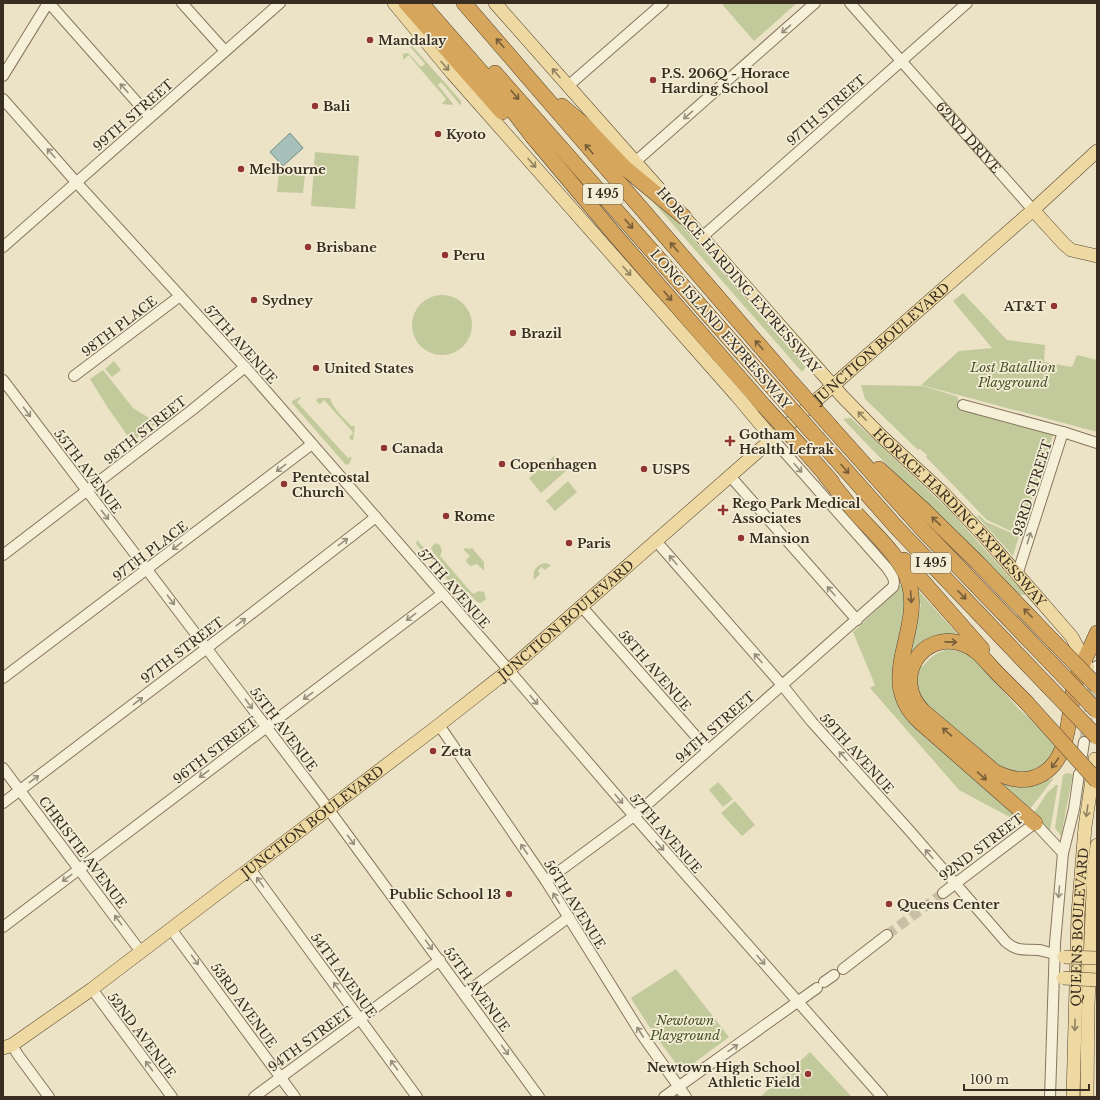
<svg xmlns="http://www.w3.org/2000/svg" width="1100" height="1100" font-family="'Libre Baskerville',serif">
<rect width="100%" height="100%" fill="#ece3c7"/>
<g fill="#c2ca9b">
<polygon points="721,3 797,3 754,41"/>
<polygon points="403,39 406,39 461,101 461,106 441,82 438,85 453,104 452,105 442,104 446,99 411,58 409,55 403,60 403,54 408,53 421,67 425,64 406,42 403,42"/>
<polygon points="315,152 359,156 355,209 311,206"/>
<polygon points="279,172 305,174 303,193 277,192"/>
<polygon points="646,194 678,222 806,367 802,372"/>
<polygon points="963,293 1007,340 1045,345 1044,362 1072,367 1077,355 1097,360 1097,432 921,385 959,351 992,348 953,301"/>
<circle cx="442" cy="325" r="30"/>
<polygon points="114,361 121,370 112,377 105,369"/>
<polygon points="103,370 133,408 157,423 132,442 108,408 90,379"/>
<polygon points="861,385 923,386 956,396 958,398 960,407 1054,432 1022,527 1016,525 1013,532 987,520 926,457 927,455 920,449 918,450 865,399"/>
<polygon points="300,397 301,398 297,402 348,458 352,457 349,464 346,465 292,403 292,401"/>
<path d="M318,398H330C333,409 344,418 351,426H355L353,440H351L349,437L353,433L351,430L324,400L320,404L317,402L316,400Z"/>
<path d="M851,418L951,512L1026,595H1019C997,572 973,550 950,527C913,492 878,456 843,419Z"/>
<polygon points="554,456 567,470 541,493 529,478"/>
<polygon points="568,481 577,492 555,511 546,501"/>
<polygon points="979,515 986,522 1019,536 1013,556 977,516"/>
<polygon points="417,540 441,568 444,565 433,552 431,548 435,543 440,545 442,551 440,556 471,592 474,594 478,591 484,592 486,599 481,603 477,602 468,592 464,594 484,616 484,618 481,618 416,544"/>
<polygon points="466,548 469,549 472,548 484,562 484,571 477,564 471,566 467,563 466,560 470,556 463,549"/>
<path d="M546,563L551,565L545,570L541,567L538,571L540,574L534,580C532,570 537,564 546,563Z"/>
<polygon points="903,584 906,594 894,677 1021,818 1017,821 959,790 870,688 875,685 853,632 895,592 900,585"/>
<polygon points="917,589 958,635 957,637 909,663 921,604 916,600"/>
<path d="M948,649L962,652L976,660L1018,708L1057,743L1054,758L1032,775L1001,772L918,700L916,672L920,665L922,667C930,657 936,653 948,649Z"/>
<polygon points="1067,773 1073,774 1061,836 1055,828 1063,775"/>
<polygon points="1054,778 1030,809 1028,810 999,781 1039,783"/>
<polygon points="718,782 733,799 723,807 709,790"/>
<polygon points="1056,785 1058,785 1050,831 1034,813 1047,793"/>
<polygon points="735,801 755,825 742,836 721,813"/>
<polygon points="676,969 729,1037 682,1072 650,1028 631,998"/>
<polygon points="810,1052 852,1097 760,1097"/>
</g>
<polygon fill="#a8c0ba" stroke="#6f8e88" points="290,133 303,148 283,166 270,152"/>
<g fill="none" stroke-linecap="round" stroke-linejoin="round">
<g stroke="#c8bfa6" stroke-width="10" stroke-dasharray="10 5" stroke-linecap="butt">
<polyline points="1084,742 1094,679"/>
<polyline points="887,935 943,893"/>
</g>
<g stroke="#87755d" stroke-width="12">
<g id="minor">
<polyline points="49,3 150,117"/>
<polyline points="182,3 225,51"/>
<path id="s1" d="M850,3L1033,210"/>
<polyline points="3,76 48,3"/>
<polyline points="568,86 663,3"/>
<polyline points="3,99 76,182 254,377 501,661 634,816 882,1097"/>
<polyline points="635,162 815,3"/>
<polyline points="702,237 967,3"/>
<polyline points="3,247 280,3"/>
<polyline points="74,376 180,296"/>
<polyline points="3,380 321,799 539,1097"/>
<polyline points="963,405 1063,432 1097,443"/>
<polyline points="730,476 857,620"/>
<path d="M656,541L782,685L812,722L909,830L1006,942C1018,952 1024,949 1039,950C1044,951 1050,953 1055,954"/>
<polyline points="3,555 192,410 245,367"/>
<polyline points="1017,575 1063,432"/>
<polyline points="582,607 708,750"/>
<polyline points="1095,674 1097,666"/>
<polyline points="3,678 312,444"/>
<polyline points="439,725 546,881 642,1035 686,1097"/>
<polyline points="1082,755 1084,742"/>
<polyline points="3,768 141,952"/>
<polyline points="3,803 207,648 376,517"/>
<polyline points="250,869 417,1097"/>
<path d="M546,881L634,816L893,587C896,579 891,574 887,568L772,438"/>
<polyline points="943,893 1035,823 1063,853"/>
<polyline points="3,927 442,594"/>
<polyline points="171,929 295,1097"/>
<polyline points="843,969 887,935"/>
<polyline points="824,982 834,975"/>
<polyline points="92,989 172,1097"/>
<polyline points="464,994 569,917"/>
<polyline points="12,1045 18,1055 49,1097"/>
<polyline points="254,1097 440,960"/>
<polyline points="664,1097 817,988"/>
<polyline points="1050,1097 1055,943 1063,853 1074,809 1079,774"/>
</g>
</g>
<g stroke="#554331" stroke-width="14">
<g id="major">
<polyline points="394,3 452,73 737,396 772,438"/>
<polyline points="495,3 661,191"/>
<path id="s2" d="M678,210L842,396L880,435L944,494L984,536L1072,637L1088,668"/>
<polyline points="1033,210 1064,244 1071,250 1097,256"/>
<path id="s3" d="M3,1048L12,1045L92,989L439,725L509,670L1033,210L1097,151"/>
<path id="s4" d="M1073,1097L1078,914L1085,827L1095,759"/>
<polyline points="1087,1097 1088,1006 1094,870 1097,845"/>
</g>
</g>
<g stroke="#554331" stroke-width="16">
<g id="highway">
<polyline points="406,3 502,112"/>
<polyline points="421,3 497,90 532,136 615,235 764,406"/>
<polyline points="464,3 785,375"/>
<polyline points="495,73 771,386"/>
<polyline points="562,106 582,123 624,167 684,217"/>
<polyline points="832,428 923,530 1050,662"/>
<polyline points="819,440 897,528 1046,684"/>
<polyline points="805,451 832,482"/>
<polyline points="879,469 925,511 978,563 1054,642"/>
<path d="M826,476C835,487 845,500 854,511C872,532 901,556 909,583C923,632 874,680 920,722L1035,823"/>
<polyline points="904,560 982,649"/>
<path d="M1026,702C1017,693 1007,683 998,674C987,663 978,649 963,644C922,629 891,679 923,711L995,772C1007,778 1020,782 1033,778C1072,766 1067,716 1075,684C1080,666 1090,650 1097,633"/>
</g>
</g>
<use href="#minor" stroke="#f7f0d9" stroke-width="10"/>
<use href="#major" stroke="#edd9a1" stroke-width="13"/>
<use href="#highway" stroke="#d6a65d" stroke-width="15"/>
<g stroke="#554331" stroke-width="14" stroke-linecap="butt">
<g id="major-bridge">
<polyline points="1064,957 1097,958"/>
<polyline points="1063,978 1097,980"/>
</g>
</g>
<g stroke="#554331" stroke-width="16" stroke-linecap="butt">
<g id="highway-bridge">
<polyline points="785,375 832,428"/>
<polyline points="771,386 819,440"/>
<polyline points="764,406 805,451"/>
<polyline points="1054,642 1097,686"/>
<polyline points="1050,662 1097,711"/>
<polyline points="1046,684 1097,737"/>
<polyline points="1026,702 1097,781"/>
</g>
</g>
<use href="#major-bridge" stroke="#edd9a1" stroke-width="13"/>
<use href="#highway-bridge" stroke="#d6a65d" stroke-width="15"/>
</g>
<defs><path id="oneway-shaft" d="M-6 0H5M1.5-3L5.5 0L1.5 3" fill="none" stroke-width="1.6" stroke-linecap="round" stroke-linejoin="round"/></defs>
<g stroke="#988e7c">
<use href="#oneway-shaft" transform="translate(786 29) rotate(139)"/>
<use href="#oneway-shaft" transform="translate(124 88) rotate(-132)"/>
<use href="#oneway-shaft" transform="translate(688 115) rotate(139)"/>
<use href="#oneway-shaft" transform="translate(51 153) rotate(-131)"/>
<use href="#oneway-shaft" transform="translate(27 412) rotate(53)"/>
<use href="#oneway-shaft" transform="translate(281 468) rotate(143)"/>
<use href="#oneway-shaft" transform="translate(798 468) rotate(48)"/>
<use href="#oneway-shaft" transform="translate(105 515) rotate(52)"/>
<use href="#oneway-shaft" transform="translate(1029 538) rotate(-72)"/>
<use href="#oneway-shaft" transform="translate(343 542) rotate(-38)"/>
<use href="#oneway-shaft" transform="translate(177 546) rotate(143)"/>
<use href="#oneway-shaft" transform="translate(673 560) rotate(-131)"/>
<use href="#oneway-shaft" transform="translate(831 591) rotate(-131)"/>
<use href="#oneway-shaft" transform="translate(171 600) rotate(53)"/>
<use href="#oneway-shaft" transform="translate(411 617) rotate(143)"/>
<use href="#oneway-shaft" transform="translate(241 622) rotate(-38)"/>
<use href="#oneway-shaft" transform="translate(758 658) rotate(-131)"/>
<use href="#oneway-shaft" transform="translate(308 696) rotate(143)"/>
<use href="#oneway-shaft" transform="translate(534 700) rotate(49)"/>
<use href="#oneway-shaft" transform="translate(138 701) rotate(-37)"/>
<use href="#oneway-shaft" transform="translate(249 704) rotate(53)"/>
<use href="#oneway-shaft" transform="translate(843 756) rotate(-132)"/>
<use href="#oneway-shaft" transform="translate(204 774) rotate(143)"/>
<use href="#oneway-shaft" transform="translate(34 779) rotate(-37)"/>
<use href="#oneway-shaft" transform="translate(619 799) rotate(50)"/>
<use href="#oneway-shaft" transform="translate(351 840) rotate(54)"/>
<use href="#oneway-shaft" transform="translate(660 846) rotate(49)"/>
<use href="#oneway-shaft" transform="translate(524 849) rotate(-124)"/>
<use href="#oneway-shaft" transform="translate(929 854) rotate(-131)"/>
<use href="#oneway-shaft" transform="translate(67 878) rotate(143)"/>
<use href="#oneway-shaft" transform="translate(260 882) rotate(-126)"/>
<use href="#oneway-shaft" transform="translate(1059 892) rotate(95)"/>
<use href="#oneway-shaft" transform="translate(556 898) rotate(-122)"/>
<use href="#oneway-shaft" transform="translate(118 920) rotate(-127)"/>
<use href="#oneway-shaft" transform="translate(429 945) rotate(54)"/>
<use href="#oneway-shaft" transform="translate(195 960) rotate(54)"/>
<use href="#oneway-shaft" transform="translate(761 960) rotate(49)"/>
<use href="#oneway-shaft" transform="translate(337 987) rotate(-126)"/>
<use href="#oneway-shaft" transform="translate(640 1032) rotate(-123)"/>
<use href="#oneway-shaft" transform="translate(733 1048) rotate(-35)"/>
<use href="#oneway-shaft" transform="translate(505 1050) rotate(54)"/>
<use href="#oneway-shaft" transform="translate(394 1065) rotate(-126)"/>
<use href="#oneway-shaft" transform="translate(149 1066) rotate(-127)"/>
</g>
<g stroke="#775d38">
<use href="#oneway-shaft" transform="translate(500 43) rotate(-131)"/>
<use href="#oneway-shaft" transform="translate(515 95) rotate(49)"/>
<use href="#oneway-shaft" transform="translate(589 149) rotate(-131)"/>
<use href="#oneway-shaft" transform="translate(629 224) rotate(49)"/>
<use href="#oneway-shaft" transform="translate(674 247) rotate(-131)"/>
<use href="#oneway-shaft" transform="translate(668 296) rotate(49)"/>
<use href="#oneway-shaft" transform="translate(759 345) rotate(-131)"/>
<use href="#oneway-shaft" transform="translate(845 469) rotate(49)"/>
<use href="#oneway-shaft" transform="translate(936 521) rotate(-136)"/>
<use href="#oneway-shaft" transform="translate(962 595) rotate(46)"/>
<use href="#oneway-shaft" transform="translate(911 597) rotate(86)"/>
<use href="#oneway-shaft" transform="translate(1028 613) rotate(-135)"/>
<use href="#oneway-shaft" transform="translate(951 642) rotate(1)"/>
<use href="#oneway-shaft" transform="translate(947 732) rotate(-139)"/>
<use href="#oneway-shaft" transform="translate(1055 763) rotate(126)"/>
<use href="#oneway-shaft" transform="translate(982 776) rotate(41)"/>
</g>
<g stroke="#928360">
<use href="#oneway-shaft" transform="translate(445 66) rotate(49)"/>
<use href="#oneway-shaft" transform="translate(556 73) rotate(-131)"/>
<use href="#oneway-shaft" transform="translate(532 163) rotate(49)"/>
<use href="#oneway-shaft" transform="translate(627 271) rotate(49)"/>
<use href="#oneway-shaft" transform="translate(862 416) rotate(-134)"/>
<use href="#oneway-shaft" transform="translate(1087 811) rotate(98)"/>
<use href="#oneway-shaft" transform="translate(1075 1025) rotate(91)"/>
</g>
<g fill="#923430" stroke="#f4edd6" stroke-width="1.5">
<circle cx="370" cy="40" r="4"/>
<circle cx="653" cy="80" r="4"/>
<circle cx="315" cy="106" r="4"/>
<circle cx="438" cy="134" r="4"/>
<circle cx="241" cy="169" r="4"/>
<circle cx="308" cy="247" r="4"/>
<circle cx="445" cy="255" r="4"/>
<circle cx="254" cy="300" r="4"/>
<circle cx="1054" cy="306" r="4"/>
<circle cx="513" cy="333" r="4"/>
<circle cx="316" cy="368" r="4"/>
<path d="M728 435h4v4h4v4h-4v4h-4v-4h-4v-4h4z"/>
<circle cx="384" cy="448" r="4"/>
<circle cx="502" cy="464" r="4"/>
<circle cx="644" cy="469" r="4"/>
<circle cx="284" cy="484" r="4"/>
<path d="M721 504h4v4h4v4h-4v4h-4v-4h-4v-4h4z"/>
<circle cx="446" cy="516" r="4"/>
<circle cx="741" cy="538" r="4"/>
<circle cx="569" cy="543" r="4"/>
<circle cx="433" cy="751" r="4"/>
<circle cx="509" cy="894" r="4"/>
<circle cx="889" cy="904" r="4"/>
<circle cx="808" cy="1074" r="4"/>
</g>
<g text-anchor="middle" stroke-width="3.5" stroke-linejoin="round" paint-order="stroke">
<g fill="#f4edd6" stroke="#706757" stroke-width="1">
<rect x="583" y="184" width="40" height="20" rx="3"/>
<rect x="911" y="553" width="40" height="20" rx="3"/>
</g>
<g font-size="12" font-weight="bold" fill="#382d20">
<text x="603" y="198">I 495</text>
<text x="931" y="567">I 495</text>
</g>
<g font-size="13" font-weight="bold" fill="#382d20" stroke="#f4edd6" text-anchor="start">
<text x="378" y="45">Mandalay</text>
<text x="661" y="78">P.S. 206Q - Horace<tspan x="661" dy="15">Harding School</tspan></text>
<text x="323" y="111">Bali</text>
<text x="446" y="139">Kyoto</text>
<text x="249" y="174">Melbourne</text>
<text x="316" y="252">Brisbane</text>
<text x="453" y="260">Peru</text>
<text x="262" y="305">Sydney</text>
<text x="1046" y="311" text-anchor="end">AT&amp;T</text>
<text x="521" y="338">Brazil</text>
<text x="324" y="373">United States</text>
<text x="739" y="439">Gotham<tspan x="739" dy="15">Health Lefrak</tspan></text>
<text x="392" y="453">Canada</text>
<text x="510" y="469">Copenhagen</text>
<text x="652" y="474">USPS</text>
<text x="292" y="482">Pentecostal<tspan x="292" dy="15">Church</tspan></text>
<text x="732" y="508">Rego Park Medical<tspan x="732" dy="15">Associates</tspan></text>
<text x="454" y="521">Rome</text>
<text x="749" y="543">Mansion</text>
<text x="577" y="548">Paris</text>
<text x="441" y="756">Zeta</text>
<text x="501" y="899" text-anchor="end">Public School 13</text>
<text x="897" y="909">Queens Center</text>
<text x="800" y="1072" text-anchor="end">Newtown High School<tspan x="800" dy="15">Athletic Field</tspan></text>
</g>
<g font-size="13" fill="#382d20" stroke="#f4edd6">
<text transform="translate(826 110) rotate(-41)" y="5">97TH STREET</text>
<text transform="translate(133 115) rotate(-41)" y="5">99TH STREET</text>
<text dy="5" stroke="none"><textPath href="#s1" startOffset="179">62ND DRIVE</textPath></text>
<text transform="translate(739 280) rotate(49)" y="5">HORACE HARDING EXPRESSWAY</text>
<text transform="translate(119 326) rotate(-37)" y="5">98TH PLACE</text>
<text transform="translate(721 329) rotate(49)" y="5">LONG ISLAND EXPRESSWAY</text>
<text dy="5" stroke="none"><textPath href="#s3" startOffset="1128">JUNCTION BOULEVARD</textPath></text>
<text transform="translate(241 344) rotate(48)" y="5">57TH AVENUE</text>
<text transform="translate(145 430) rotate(-38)" y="5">98TH STREET</text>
<text transform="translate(88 471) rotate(53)" y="5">55TH AVENUE</text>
<text transform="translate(1032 488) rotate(-72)" y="5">93RD STREET</text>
<text dy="5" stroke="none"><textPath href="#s2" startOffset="417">HORACE HARDING EXPRESSWAY</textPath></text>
<text transform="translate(150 551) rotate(-37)" y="5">97TH PLACE</text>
<text transform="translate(454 588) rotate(49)" y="5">57TH AVENUE</text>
<text dy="5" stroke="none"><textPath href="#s3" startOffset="708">JUNCTION BOULEVARD</textPath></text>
<text transform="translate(182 650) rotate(-37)" y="5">97TH STREET</text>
<text transform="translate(655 670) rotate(49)" y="5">58TH AVENUE</text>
<text transform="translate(715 727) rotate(-41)" y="5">94TH STREET</text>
<text transform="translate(284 729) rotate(53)" y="5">55TH AVENUE</text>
<text transform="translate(215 750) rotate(-37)" y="5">96TH STREET</text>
<text transform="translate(857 753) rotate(48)" y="5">59TH AVENUE</text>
<text dy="5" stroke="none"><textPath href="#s3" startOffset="384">JUNCTION BOULEVARD</textPath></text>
<text transform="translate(666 833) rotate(49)" y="5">57TH AVENUE</text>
<text transform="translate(981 847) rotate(-37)" y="5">92ND STREET</text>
<text transform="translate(83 852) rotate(53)" y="5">CHRISTIE AVENUE</text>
<text transform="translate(575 904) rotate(58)" y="5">56TH AVENUE</text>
<text dy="5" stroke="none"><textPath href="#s4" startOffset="170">QUEENS BOULEVARD</textPath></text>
<text transform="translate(344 975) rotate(54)" y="5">54TH AVENUE</text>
<text transform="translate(477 989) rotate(54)" y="5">55TH AVENUE</text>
<text transform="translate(244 1005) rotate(54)" y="5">53RD AVENUE</text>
<text transform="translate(142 1035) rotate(53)" y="5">52ND AVENUE</text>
<text transform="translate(310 1039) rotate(-36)" y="5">94TH STREET</text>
</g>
<g font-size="13" font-style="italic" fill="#465328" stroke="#f4edd6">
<text x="1013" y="372">Lost Batallion<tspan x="1013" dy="15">Playground</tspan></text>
<text x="685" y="1025">Newtown<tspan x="685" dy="15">Playground</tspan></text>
</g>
</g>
<rect width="1100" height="1100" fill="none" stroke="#382d20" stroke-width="8"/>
<path d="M964 1084v6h125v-6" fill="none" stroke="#382d20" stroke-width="2"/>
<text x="970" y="1084" font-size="12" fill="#382d20" stroke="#f4edd6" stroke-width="3" paint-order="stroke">100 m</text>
</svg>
